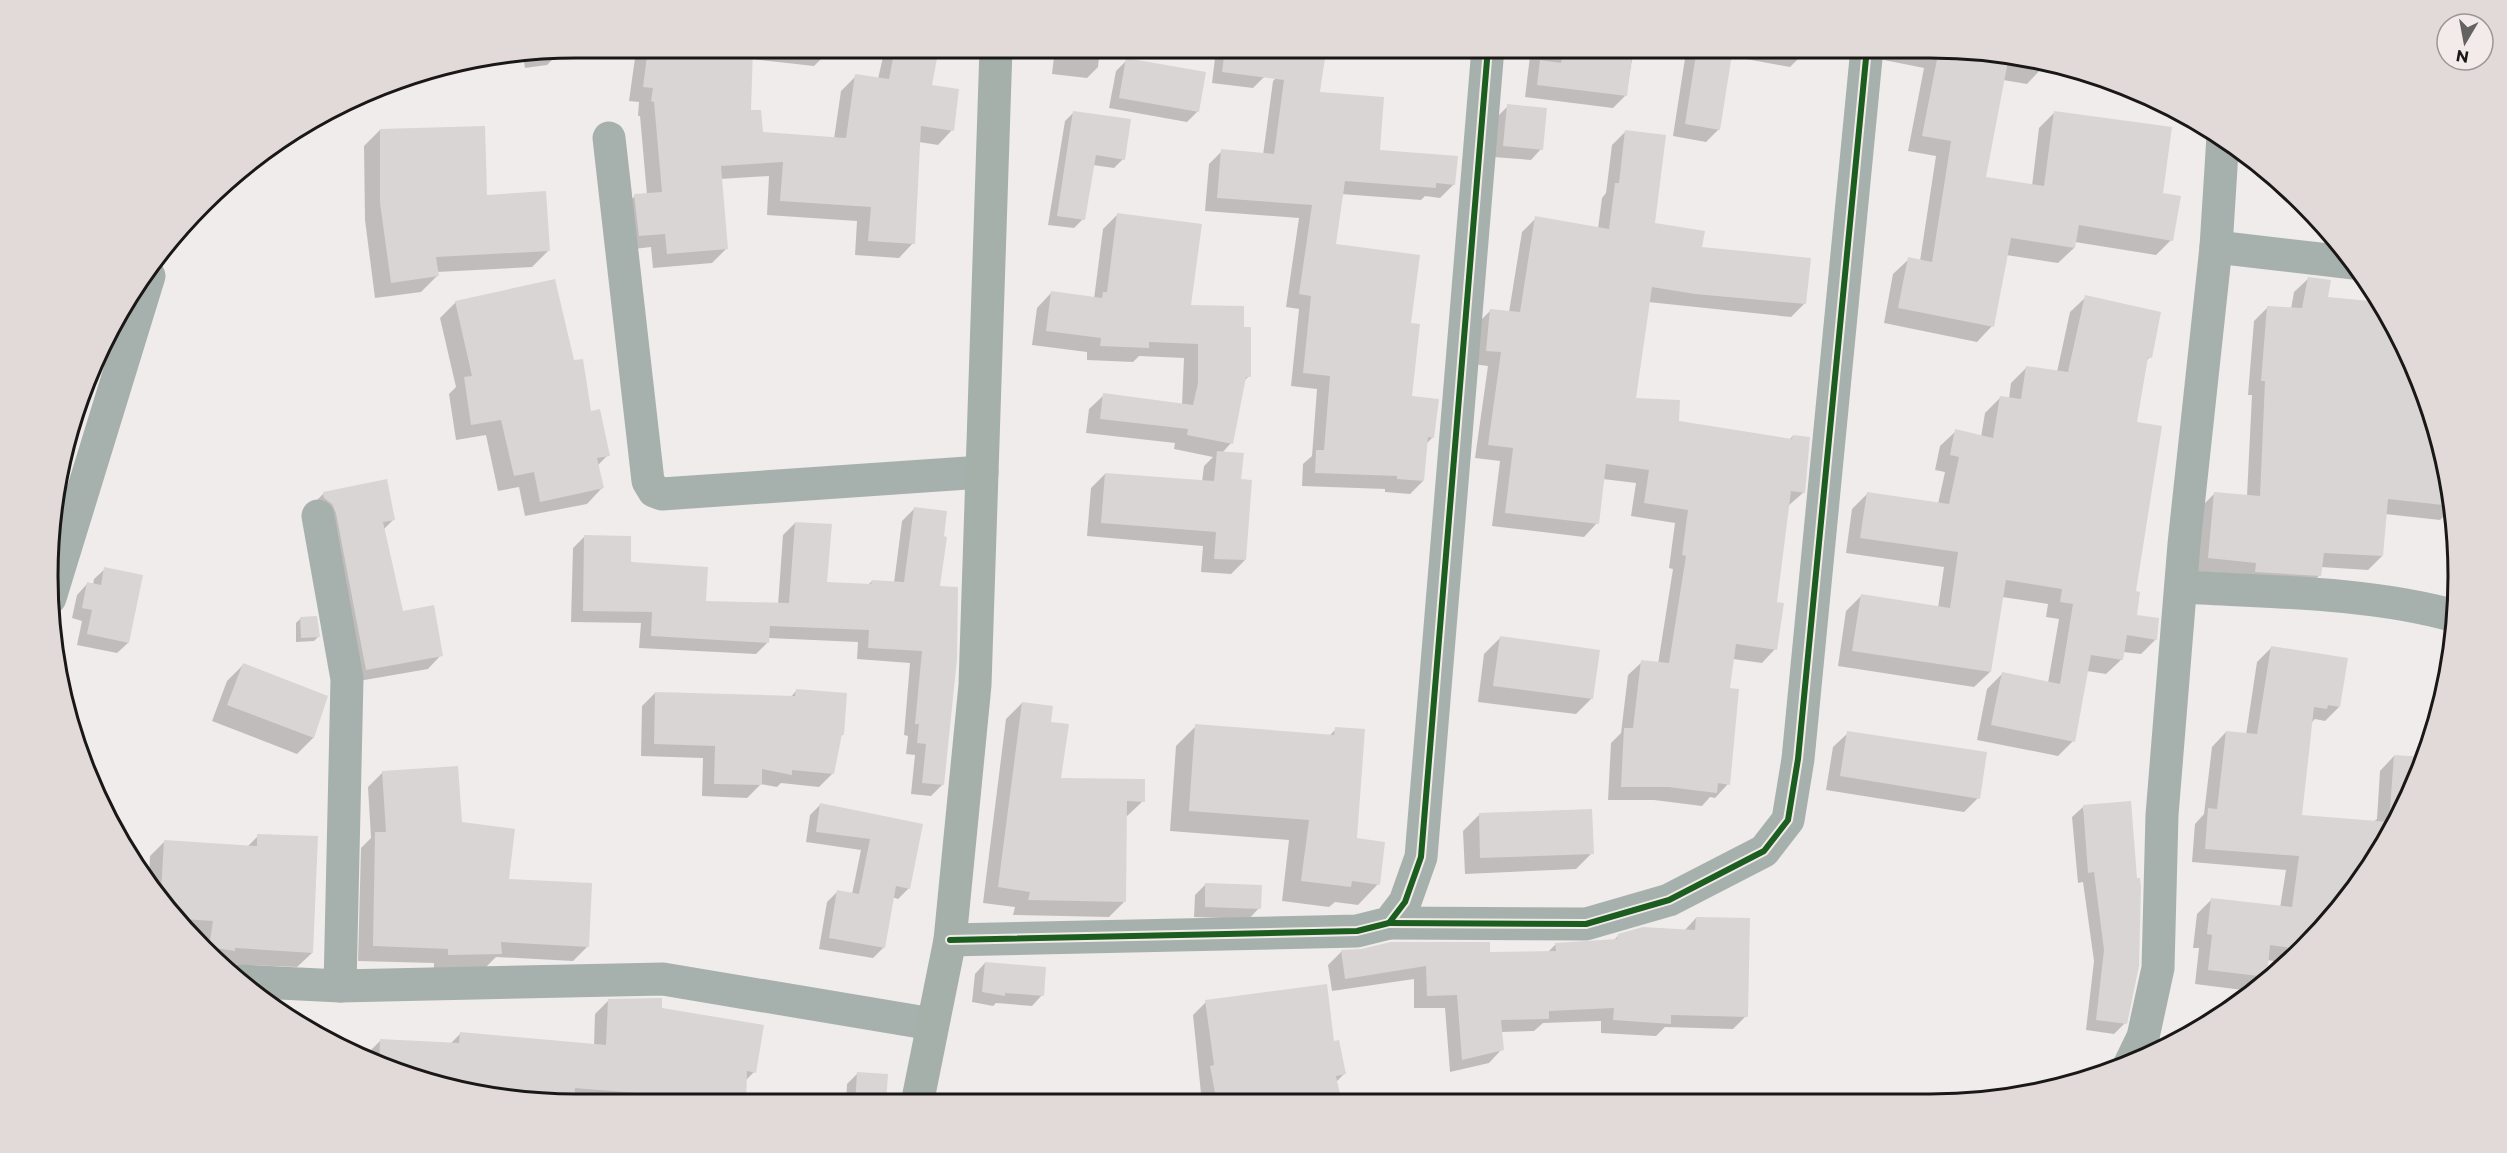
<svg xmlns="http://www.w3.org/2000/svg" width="2507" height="1153" font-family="Montserrat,sans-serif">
<rect width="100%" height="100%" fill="#f1ecec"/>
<g fill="#0003">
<polygon points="645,48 829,48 828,52 814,66 751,59 749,112 761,134 834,139 841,91 856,76 878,79 885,48 938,48 930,86 952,130 938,145 919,142 913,243 899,258 855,255 857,221 767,215 769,176 720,179 726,249 712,263 653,268 651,247 625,250 620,210 635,196 647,195 640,116 638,116 639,102 629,101 635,58"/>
<polygon points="1055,48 1100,48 1098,67 1087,78 1052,74"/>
<polygon points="1225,48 1267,48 1264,77 1253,88 1212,83 1215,58"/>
<polygon points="1531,48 1634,48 1626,95 1613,108 1525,97"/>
<polygon points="1640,48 1804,48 1803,54 1790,67 1730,56 1719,129 1706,142 1673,136 1686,52"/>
<polygon points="1881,48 1931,48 2033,58 2056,65 2043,63 2042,68 2027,84 2003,80 1984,178 2032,186 2039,128 2055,112 2161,194 2171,240 2156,255 2075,242 2074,248 2058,263 2006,255 1992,326 1977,342 1884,323 1893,274 1909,259 1920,261 1936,156 1908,151 1924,68 1879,59"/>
<polygon points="562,50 547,65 525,68 523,57"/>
<polygon points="1127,60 1198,111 1187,122 1109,108 1116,71"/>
<polygon points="1286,68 1318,93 1378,151 1454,184 1440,198 1425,196 1421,200 1341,194 1335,245 1409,325 1410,398 1433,437 1426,444 1423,481 1410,494 1385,492 1385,489 1302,486 1303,464 1312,456 1317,389 1291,386 1299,309 1286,307 1299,218 1205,211 1209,164 1222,151 1263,155 1273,81"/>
<polygon points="1508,106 1541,149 1531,160 1493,157 1497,117"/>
<polygon points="1074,112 1123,159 1114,168 1093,165 1083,219 1074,228 1048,225 1065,121"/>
<polygon points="380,130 485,196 548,251 532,267 437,272 437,276 421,292 375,298 365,220 364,146"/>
<polygon points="1626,131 1653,225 1805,303 1791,317 1648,302 1634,399 1677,423 1789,440 1793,436 1804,492 1788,506 1776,603 1775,649 1762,663 1733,659 1729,689 1728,784 1715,798 1710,797 1702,806 1654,800 1608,800 1611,743 1621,733 1628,675 1642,662 1658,664 1673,569 1669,568 1675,523 1631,516 1636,483 1603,479 1597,523 1584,537 1492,526 1500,461 1475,458 1488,366 1473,364 1477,324 1491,310 1509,312 1522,232 1536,218 1598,229 1602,198 1606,193 1612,145"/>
<polygon points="1118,214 1190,307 1242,328 1249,376 1243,382 1231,443 1222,453 1240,481 1245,560 1231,574 1201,572 1203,546 1087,536 1091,488 1105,474 1202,482 1204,466 1213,457 1174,449 1175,443 1086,433 1089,409 1104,395 1182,405 1184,358 1139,356 1133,362 1087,360 1087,352 1032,345 1037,308 1051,293 1094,299 1103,229"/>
<polygon points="2309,278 2326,298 2381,304 2419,374 2449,473 2453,512 2449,511 2440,520 2385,514 2382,556 2368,570 2321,567 2320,575 2305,589 2194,572 2201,507 2215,493 2247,496 2252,395 2248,395 2254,321 2268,307 2291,309 2294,292"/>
<polygon points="2086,297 2150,357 2146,361 2135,423 2135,592 2136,616 2156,639 2141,654 2123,652 2122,659 2106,674 2087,671 2073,741 2058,756 1977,740 1987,689 2002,674 2048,683 2059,619 2046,617 2048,604 2002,597 1990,672 1974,687 1838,666 1846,611 1861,596 1938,608 1944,567 1846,553 1852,509 1867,494 1938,504 1945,472 1935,470 1940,446 1956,431 1981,437 1985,413 2001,397 2009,399 2011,383 2026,368 2057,372 2070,312"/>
<polygon points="456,302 572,362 590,413 608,455 597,466 602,488 587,504 525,516 519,487 498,491 486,435 456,440 449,394 456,387 440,318"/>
<polygon points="58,479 65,481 54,516"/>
<polygon points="323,494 394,519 384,529 402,612 441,655 428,669 353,682 310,507"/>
<polygon points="914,509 938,588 943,784 931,796 911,794 915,755 906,754 908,736 904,735 910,663 857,659 858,642 768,638 768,642 756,654 639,648 641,623 571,622 573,548 585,536 704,602 778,605 783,535 795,523 826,584 868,585 872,581 894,583 902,521"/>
<polygon points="105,569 128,643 117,653 77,645 82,621 72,618 77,595 87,584 93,585 94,579"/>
<polygon points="301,618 319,636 314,641 296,642 296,623"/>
<polygon points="1500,638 1592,698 1576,714 1478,702 1484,654"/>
<polygon points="2272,647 2339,707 2325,721 2315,719 2311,723 2300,817 2373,822 2377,819 2380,771 2394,756 2425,759 2419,778 2362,878 2333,915 2285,963 2267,960 2265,976 2251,991 2195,984 2199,948 2193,948 2197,914 2212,899 2280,908 2286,870 2192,862 2195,824 2204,814 2212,747 2226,732 2246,735 2257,662"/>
<polygon points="243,665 326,697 313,738 297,754 212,721 227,681"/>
<polygon points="796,691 843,734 840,737 832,774 819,787 781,783 777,787 761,784 747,798 702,796 703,758 641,756 642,706 655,693 790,698"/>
<polygon points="1022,703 1049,724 1059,779 1143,801 1126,817 1125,901 1109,917 1013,915 1015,907 983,903 1006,719"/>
<polygon points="1196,726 1329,736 1336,729 1355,839 1378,884 1358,905 1335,902 1329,907 1282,901 1289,840 1170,831 1176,746"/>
<polygon points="1848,733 1978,798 1964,812 1826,790 1833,747"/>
<polygon points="383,772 460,824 507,881 588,946 573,961 496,957 485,968 434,969 434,963 358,961 361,848 371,838 368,787"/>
<polygon points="821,804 921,825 909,888 898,899 892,897 884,947 873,958 819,949 827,902 838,891 852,894 861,850 806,842 810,815"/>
<polygon points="2083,807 2125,1023 2114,1034 2086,1030 2094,961 2083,882 2078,883 2072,817"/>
<polygon points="1479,815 1592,853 1576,869 1465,874 1463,831"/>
<polygon points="258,836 312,953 297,967 220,964 199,938 200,935 196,935 149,877 150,856 165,841 247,847"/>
<polygon points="1206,884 1259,908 1249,919 1194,917 1195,895"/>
<polygon points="1696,918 1746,1016 1733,1029 1665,1027 1656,1036 1601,1033 1601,1021 1543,1023 1534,1031 1501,1032 1502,1049 1489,1063 1450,1072 1445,1008 1414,1008 1414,979 1332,991 1328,965 1341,952 1547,953 1556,944 1613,941 1618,936 1684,931"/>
<polygon points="985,963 1042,995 1032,1006 996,1003 993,1006 972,1002 975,974"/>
<polygon points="609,1000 660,1009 754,1072 746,1080 745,1104 576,1105 473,1095 375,1065 367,1060 367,1054 381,1040 450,1044 460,1034 594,1046 595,1014"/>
<polygon points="1206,1002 1333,1043 1345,1073 1336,1082 1341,1103 1202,1103 1193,1015"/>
<polygon points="858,1073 887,1076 885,1104 846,1104 847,1084"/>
</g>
<g fill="#d9d5d5">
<polygon points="648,48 708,55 709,48 753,48 751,110 761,110 763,132 846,138 855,74 889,79 895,48 939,48 932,85 959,89 954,131 921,126 915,244 868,241 871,207 780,201 783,162 721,166 728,249 667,254 665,234 639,236 634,194 662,192 654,102 651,101 653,88 643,87"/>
<polygon points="1225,48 1325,58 1320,92 1384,97 1380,150 1458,156 1455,185 1436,183 1436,188 1345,181 1336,244 1420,255 1411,323 1420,324 1412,396 1439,399 1434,438 1428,437 1424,481 1397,479 1397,476 1315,473 1316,450 1324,450 1330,376 1303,373 1311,296 1299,294 1312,205 1217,198 1221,149 1274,154 1284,80 1222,72"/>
<polygon points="1563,48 1633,48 1627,96 1537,85 1540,60 1561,63"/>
<polygon points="1697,48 1733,48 1720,130 1685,124"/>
<polygon points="1939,49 2009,56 1986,177 2044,186 2054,111 2172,127 2163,193 2181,196 2173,241 2079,225 2075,248 2011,238 1994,327 1898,308 1908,257 1932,262 1951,141 1922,136"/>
<polygon points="1126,58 1206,72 1199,112 1119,98"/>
<polygon points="1507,104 1547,108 1543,150 1503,146"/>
<polygon points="1073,111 1131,119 1125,160 1096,155 1085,220 1057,216"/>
<polygon points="485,126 487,195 546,191 550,251 436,257 439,276 391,283 380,203 380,129"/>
<polygon points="1625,130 1666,135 1655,223 1705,231 1702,247 1811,258 1806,304 1695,294 1652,287 1636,398 1680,400 1679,421 1792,439 1793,435 1810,437 1805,493 1791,491 1777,602 1784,603 1777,650 1736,644 1730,688 1739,689 1730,785 1718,783 1717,793 1668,787 1621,787 1624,728 1633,728 1641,660 1669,663 1686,556 1682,555 1688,510 1644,503 1649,470 1606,464 1599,524 1505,513 1513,448 1488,445 1501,352 1486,351 1490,309 1520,312 1535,216 1609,229 1615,183 1619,183"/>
<polygon points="1117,213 1202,224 1191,305 1244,306 1244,327 1251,327 1251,377 1246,377 1233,444 1187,435 1188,429 1100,419 1103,393 1193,405 1198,383 1198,344 1149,342 1149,348 1100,346 1101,338 1046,331 1051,291 1102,298 1103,292 1107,292"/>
<polygon points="2308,277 2331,280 2328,297 2380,302 2419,374 2449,473 2452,506 2388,499 2383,556 2324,553 2321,576 2255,572 2256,563 2208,558 2214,492 2260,496 2265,381 2261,381 2267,306 2302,308"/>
<polygon points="555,279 574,360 583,359 591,411 600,409 610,456 597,458 604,488 540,502 534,472 514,476 501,420 471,425 464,377 472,376 455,301"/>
<polygon points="2085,295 2161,312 2152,358 2148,357 2137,422 2162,426 2136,591 2140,592 2137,615 2159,618 2157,640 2127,635 2123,660 2091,655 2075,742 1991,725 2002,672 2060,684 2073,604 2060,602 2062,589 2006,580 1991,672 1852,651 1861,594 1950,608 1958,552 1860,538 1867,492 1949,504 1959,457 1950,455 1955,429 1993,438 2000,396 2021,399 2026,366 2068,372"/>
<polygon points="1217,451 1244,453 1241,479 1252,480 1246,560 1214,559 1216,532 1101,523 1105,473 1214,481"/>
<polygon points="387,479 395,520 383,522 403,611 434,605 443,656 366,670 336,513 332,504 324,498 323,492"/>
<polygon points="914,507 947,511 944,536 947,537 940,586 958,587 957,659 944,785 922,783 926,744 917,743 919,724 915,724 922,651 868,648 869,630 770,626 769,643 651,636 652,612 583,611 584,535 631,536 631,562 708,567 706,601 789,603 795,522 832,524 827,582 871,584 872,580 904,582"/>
<polygon points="104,567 143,575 129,643 87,634 92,610 82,608 87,582 101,585"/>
<polygon points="317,616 320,637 301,638 300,617"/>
<polygon points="1500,636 1600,650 1593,699 1493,686"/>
<polygon points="2271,646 2348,658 2340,707 2328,705 2327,709 2314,707 2302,815 2389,822 2394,755 2425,757 2419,778 2350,898 2299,949 2270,945 2267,977 2208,970 2212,935 2207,934 2211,898 2292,907 2299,856 2205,849 2208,808 2217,809 2226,731 2257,734"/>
<polygon points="243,663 328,696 314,738 227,705"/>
<polygon points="796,689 847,693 844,735 842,734 834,774 792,770 792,775 762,769 762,785 714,784 715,746 654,744 655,692 795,696"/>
<polygon points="1022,702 1053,706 1051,722 1069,724 1061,778 1145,779 1145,802 1127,801 1126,902 1028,900 1030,892 998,887"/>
<polygon points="1195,724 1334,735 1335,727 1365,729 1357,838 1385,842 1380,885 1352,881 1351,887 1301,881 1309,820 1189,811"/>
<polygon points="1847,731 1987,752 1980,799 1840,776"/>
<polygon points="458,766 462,822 515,829 509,879 592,883 589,947 501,942 502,954 448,955 448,949 373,946 375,832 386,832 382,771"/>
<polygon points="2131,801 2137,878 2140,878 2141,887 2139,966 2127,1024 2096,1020 2104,950 2094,872 2088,873 2083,805"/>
<polygon points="820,803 923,824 910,889 896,886 885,948 829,938 837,890 859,894 870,839 816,832"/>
<polygon points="1592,809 1594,854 1480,858 1479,813"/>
<polygon points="257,834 318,836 313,953 235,948 235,951 209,947 213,921 183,919 161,892 164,840 257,846"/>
<polygon points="1205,883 1262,885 1261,909 1205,907"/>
<polygon points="1696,917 1750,918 1748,1017 1671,1015 1671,1024 1613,1020 1614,1008 1549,1011 1549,1019 1501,1020 1504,1050 1462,1060 1457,995 1427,996 1426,966 1345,979 1341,950 1361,949 1391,942 1490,942 1490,952 1556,951 1555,943 1617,939 1618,934 1643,927 1695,930"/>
<polygon points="985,962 1046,967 1044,996 1005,993 1005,996 982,992"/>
<polygon points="1327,984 1334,1041 1339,1040 1346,1074 1336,1076 1342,1103 1217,1103 1210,1066 1214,1065 1205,1000"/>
<polygon points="662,998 662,1008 764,1025 756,1073 747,1071 746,1104 661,1105 662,1095 575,1088 574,1105 473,1095 379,1066 380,1039 459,1043 460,1032 606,1045 608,999"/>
<polygon points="857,1072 888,1074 886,1104 855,1104"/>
</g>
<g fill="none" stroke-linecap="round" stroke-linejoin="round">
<g stroke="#a6b1ad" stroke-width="33">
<polyline points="609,138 648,481 654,491 662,494 982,472"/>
<polyline points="2216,247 2354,263"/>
<polyline points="318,516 347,679 340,986"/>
<path d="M2181,587C2270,592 2369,592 2455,616"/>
<polyline points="50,598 149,276"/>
<polyline points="1389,923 1586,924 1669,900 1764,851 1788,820 1798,759 1867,48"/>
<polyline points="950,940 1357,931 1389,923 1405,902 1421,857 1488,48"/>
<polyline points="239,981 340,986 663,979 932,1024"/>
<polyline points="2129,1066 2143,1037 2158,968 2162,815 2184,544 2216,247 2223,136"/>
</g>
<polyline stroke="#a5b0ab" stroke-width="33" points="917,1104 950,940 975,685 996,48"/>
<g stroke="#f3ebea" stroke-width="10">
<g id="cycleway">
<polyline points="1389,923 1586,924 1669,900 1764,851 1788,820 1798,759 1867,48"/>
<polyline points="950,940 1357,931 1389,923 1405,902 1421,857 1488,48"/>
</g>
</g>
<use href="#cycleway" stroke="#1b5e20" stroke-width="6"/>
</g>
<path d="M0 0H2507V1153H0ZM576 58H1930A518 518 0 0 1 2448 576V576A518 518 0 0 1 1930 1094H576A518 518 0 0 1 58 576V576A518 518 0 0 1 576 58Z" fill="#e2dad9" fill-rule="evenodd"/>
<path fill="none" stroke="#1a1717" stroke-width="3" d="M576 58H1930A518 518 0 0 1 2448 576V576A518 518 0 0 1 1930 1094H576A518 518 0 0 1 58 576V576A518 518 0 0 1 576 58Z"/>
<g transform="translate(2465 42) rotate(190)"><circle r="28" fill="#f3ebea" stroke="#9c9696" stroke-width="1.5"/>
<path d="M0-4.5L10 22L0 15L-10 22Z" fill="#656262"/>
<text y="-9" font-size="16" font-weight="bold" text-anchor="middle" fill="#1a1717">N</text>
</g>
</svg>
